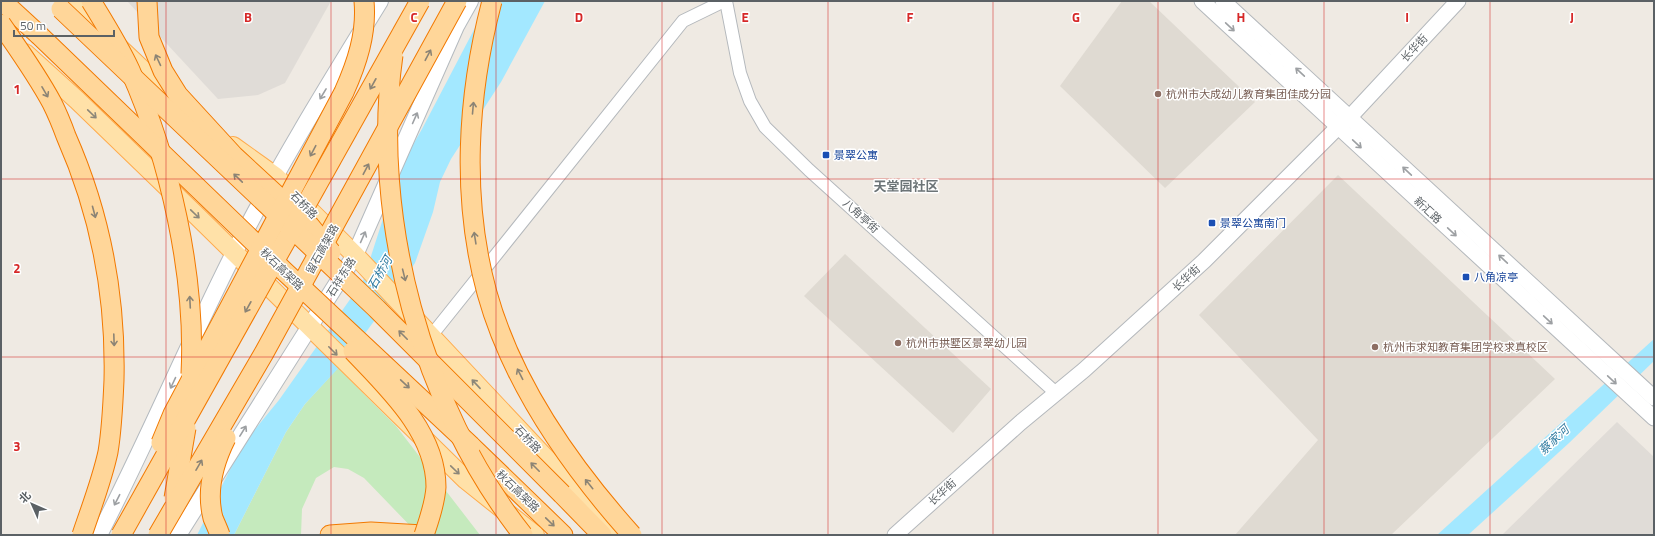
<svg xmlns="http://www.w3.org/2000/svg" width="1655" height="536" font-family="'Titillium Web','Noto Sans SC',sans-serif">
<rect width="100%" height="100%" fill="#efeae3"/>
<g fill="#e0dcd7">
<polygon points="127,1 331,1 285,83 258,95 218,99"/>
<polygon points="1617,422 1654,457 1654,535 1502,535"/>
</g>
<g fill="#dfdad2">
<polygon points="1122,1 1149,1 1255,102 1165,188 1060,86"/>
<polygon points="1338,175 1555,379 1391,535 1235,535 1318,440 1199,315"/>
<polygon points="845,254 991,389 953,433 804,296"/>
</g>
<polygon fill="#c5eabd" points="338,368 396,426 480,535 419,535 364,478 348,469 334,467 316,478 302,509 301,535 234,535 286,432 305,404"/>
<g fill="#a3e8ff">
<polygon points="489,1 545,1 501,82 451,159 440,182 433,212 415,263 394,294 344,362 305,404 286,432 234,535 197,535 243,444 279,400 363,281 399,169 422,129"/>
<polygon points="1654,339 1654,361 1569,443 1468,535 1437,535"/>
</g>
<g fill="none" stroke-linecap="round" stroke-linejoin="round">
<g stroke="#b4b8bc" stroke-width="14">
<g id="minor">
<polyline points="726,1 740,73 750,101 765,127 809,170 1056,393"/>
<polyline points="431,336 683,21 724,1"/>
</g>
</g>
<g stroke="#b4b8bc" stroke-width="17">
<g id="tertiary">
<polyline points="1202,1 1654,418"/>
<polyline points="1223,1 1654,398"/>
<polyline points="895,535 1020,423 1084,370 1204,261 1338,127 1349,118 1458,1"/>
</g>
</g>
<g stroke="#b4babf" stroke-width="18">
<g id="secondary">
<path d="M99,535C147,442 187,346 234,253C278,166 329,84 380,1"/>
<polyline points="178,535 355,255 456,26 470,1"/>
</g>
</g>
<g stroke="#ffab4c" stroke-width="20">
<g id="primary">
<polyline points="70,1 181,106"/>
<polyline points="25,53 77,100 195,214 466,480 535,535"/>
<polyline points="233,146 275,176 355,255 618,535"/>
</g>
</g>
<g stroke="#f27900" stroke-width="21">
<g id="trunk">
<polyline points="2,1 39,35"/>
<polyline points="471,446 563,535"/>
<polyline points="562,494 602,535"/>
<polyline points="330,535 371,532 423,535"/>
</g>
</g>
<use href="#minor" stroke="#fff" stroke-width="12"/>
<use href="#tertiary" stroke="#fff" stroke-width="15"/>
<use href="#secondary" stroke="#fff" stroke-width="16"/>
<use href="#primary" stroke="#ffe1a8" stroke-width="18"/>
<use href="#trunk" stroke="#ffd699" stroke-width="19"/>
<g stroke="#f27900" stroke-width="21" stroke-linecap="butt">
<g id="trunk-bridge">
<path d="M91,1C105,24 119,46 130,70C170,160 196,276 191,374"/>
<polyline points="147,1 149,37 163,71 178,95 234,156 310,226 331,252"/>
<path d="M492,1C467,96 461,198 487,293C512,383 571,467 632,535"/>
<polyline points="61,9 377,309 562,494"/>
<path d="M1,24C19,50 37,75 52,103C57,113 62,125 66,136C100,213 116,295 114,380C113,404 112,428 108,452C102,480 91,508 82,535"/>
<polyline points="39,35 284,271 471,446"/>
<path d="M393,55C370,217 422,407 523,535"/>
<path d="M353,351C388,388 436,432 436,487C435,504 429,520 424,535"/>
<path d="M161,443L173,414L344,92C357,63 367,33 364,1"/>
<polyline points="174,498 186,428"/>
<polyline points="121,535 420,1"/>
<polyline points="158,535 264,353 457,1"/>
<path d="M220,535C218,529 215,523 213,518C206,491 214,462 226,438"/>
</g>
</g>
<use href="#trunk-bridge" stroke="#ffd699" stroke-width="19"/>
</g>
<defs><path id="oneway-shaft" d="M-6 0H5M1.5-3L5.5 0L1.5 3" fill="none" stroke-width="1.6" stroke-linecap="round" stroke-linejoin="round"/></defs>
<g stroke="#9da0a3">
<use href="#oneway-shaft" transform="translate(1230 27) rotate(43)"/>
<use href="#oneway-shaft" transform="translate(1300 72) rotate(-137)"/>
<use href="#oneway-shaft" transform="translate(323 94) rotate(121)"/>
<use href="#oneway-shaft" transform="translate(415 118) rotate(-66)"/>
<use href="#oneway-shaft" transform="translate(1357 144) rotate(43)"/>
<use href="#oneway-shaft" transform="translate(1407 171) rotate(-137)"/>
<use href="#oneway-shaft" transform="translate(1452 232) rotate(43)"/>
<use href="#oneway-shaft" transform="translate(363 237) rotate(-66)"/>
<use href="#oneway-shaft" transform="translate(1503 259) rotate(-137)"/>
<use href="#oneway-shaft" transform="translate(1548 320) rotate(43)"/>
<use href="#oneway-shaft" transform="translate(1612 380) rotate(43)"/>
<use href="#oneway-shaft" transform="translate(173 383) rotate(115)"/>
<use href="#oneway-shaft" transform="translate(243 431) rotate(-58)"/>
<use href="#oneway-shaft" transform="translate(117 500) rotate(117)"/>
</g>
<g stroke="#8c8475">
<use href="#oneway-shaft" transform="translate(428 55) rotate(-62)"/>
<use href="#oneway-shaft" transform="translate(158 60) rotate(-115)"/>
<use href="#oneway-shaft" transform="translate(373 84) rotate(119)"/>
<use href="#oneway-shaft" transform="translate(45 92) rotate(60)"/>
<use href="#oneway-shaft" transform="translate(473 108) rotate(-85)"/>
<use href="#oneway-shaft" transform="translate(313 151) rotate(118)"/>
<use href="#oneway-shaft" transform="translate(366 169) rotate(-62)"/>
<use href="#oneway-shaft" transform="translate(238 178) rotate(-136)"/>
<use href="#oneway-shaft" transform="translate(94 212) rotate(75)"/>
<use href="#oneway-shaft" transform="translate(475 238) rotate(-99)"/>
<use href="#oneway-shaft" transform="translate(404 275) rotate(76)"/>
<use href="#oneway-shaft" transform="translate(190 302) rotate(-93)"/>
<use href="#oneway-shaft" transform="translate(248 307) rotate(119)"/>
<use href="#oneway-shaft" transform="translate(403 335) rotate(-135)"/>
<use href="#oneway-shaft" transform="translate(114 340) rotate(88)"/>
<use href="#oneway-shaft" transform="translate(520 374) rotate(-117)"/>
<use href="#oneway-shaft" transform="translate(405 384) rotate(43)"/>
<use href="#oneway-shaft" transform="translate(199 465) rotate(-60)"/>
<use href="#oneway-shaft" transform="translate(535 467) rotate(-135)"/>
<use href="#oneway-shaft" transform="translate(589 484) rotate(-129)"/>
<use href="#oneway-shaft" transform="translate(550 522) rotate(44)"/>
</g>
<g stroke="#8c8779">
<use href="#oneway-shaft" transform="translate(92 114) rotate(44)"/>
<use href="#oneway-shaft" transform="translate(195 214) rotate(44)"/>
<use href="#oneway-shaft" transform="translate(333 351) rotate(45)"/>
<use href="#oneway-shaft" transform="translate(476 384) rotate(-133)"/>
<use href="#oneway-shaft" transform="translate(455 470) rotate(44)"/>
</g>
<path fill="none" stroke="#d62828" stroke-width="1" stroke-opacity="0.55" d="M166,1V535M331,1V535M496,1V535M662,1V535M828,1V535M993,1V535M1158,1V535M1324,1V535M1490,1V535M1,179H1654M1,357H1654"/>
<g fill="#8d6e63" stroke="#fff" stroke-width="1.5">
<circle cx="1158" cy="94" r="4"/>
<circle cx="898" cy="343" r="4"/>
<circle cx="1375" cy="347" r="4"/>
</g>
<g fill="#1a4fb4" stroke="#fff" stroke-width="1.5">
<rect x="822" y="151" width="8" height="8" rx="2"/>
<rect x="1208" y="219" width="8" height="8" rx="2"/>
<rect x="1462" y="273" width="8" height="8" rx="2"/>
</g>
<g text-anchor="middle" stroke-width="3" stroke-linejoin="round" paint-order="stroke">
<g font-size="11" fill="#5b6165" stroke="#fff">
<text transform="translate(1414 48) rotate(-47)" y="4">长华街</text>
<text transform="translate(304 205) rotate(45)" y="4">石桥路</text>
<text transform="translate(1428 210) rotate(43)" y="4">新汇路</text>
<text transform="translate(861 216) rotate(42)" y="4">八角亭街</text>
<text transform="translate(322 249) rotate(-61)" y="4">留石高架路</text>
<text transform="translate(282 269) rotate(44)" y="4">秋石高架路</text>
<text transform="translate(341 277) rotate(-58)" y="4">石祥东路</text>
<text transform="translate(1186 278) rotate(-42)" y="4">长华街</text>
<text transform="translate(528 439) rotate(47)" y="4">石桥路</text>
<text transform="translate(518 491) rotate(44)" y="4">秋石高架路</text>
<text transform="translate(942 492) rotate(-42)" y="4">长华街</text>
</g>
<g font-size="11" fill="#785e54" stroke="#fff" text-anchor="start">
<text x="1166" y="98">杭州市大成幼儿教育集团佳成分园</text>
<text x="906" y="347">杭州市拱墅区景翠幼儿园</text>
<text x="1383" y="351">杭州市求知教育集团学校求真校区</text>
</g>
<g font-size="11" fill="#164399" stroke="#fff" text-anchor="start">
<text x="834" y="159">景翠公寓</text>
<text x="1220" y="227">景翠公寓南门</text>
<text x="1474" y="281">八角凉亭</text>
</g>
<g font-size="12" font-style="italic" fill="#2f7ba0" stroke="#fff">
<text transform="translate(380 273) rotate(-60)" y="4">石桥河</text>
<text transform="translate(1554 440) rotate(-43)" y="4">蔡家河</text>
</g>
<g font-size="13" font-weight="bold" fill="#6c7477" stroke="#fff">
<text x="906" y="191">天堂园社区</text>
</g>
</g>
<g font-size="13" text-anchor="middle" font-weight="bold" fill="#d62828" stroke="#fff" stroke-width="3" stroke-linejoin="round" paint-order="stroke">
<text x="248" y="22">B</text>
<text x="414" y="22">C</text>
<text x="579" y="22">D</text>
<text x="745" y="22">E</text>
<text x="910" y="22">F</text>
<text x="1076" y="22">G</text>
<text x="1241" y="22">H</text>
<text x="1407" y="22">I</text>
<text x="1572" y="22">J</text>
<text x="17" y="94">1</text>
<text x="17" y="273">2</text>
<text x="17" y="451">3</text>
</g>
<rect width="1655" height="536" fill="none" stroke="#5b6165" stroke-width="4"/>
<g transform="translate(32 504) rotate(315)" stroke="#ffffff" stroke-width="3" paint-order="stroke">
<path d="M0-3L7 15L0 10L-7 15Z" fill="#5b6165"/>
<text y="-6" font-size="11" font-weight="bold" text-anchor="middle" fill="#5b6165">北</text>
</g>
<path d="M14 30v6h100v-6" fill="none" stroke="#5b6165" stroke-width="2"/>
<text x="20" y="30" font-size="12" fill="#5b6165" stroke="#ffffff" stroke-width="3" paint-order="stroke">50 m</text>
</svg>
